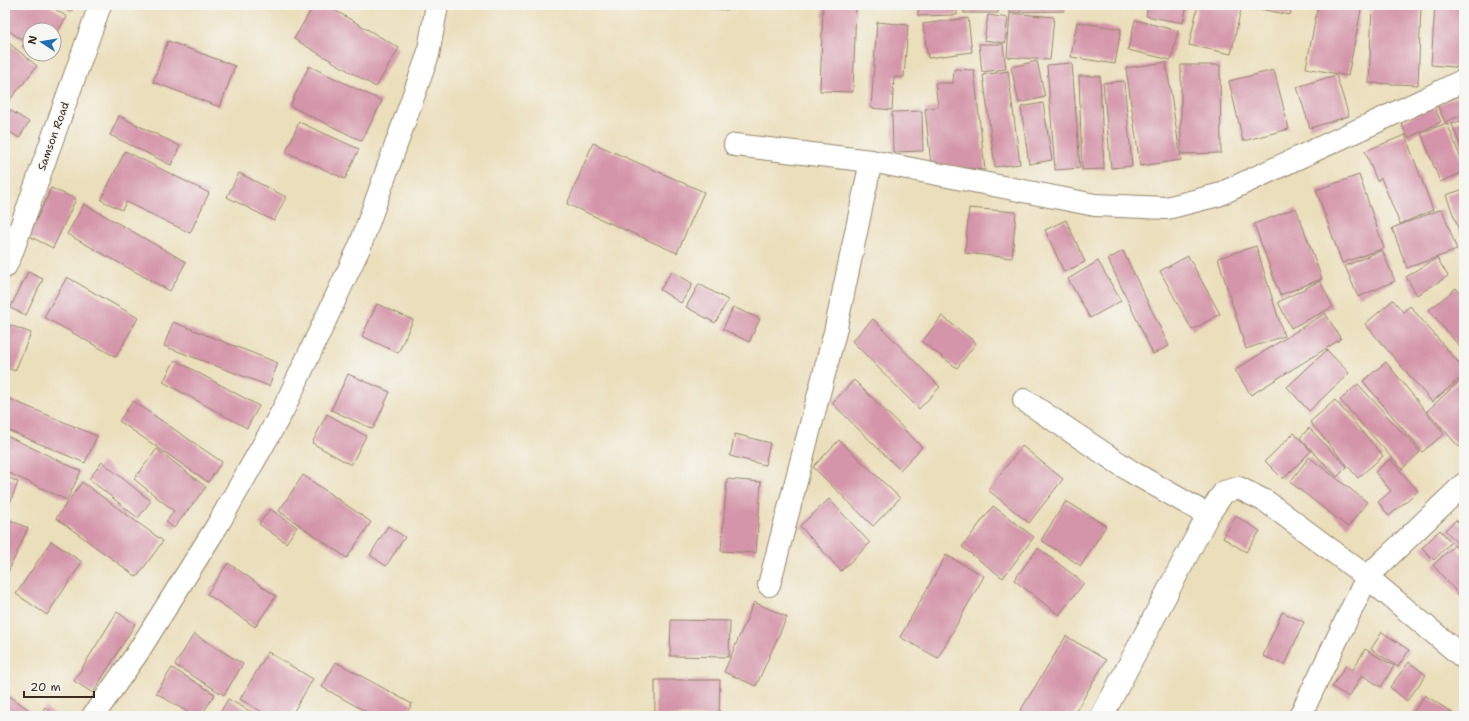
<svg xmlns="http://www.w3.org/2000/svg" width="1469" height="721" font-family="'Shantell Sans',sans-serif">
<rect width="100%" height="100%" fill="#f6f6f2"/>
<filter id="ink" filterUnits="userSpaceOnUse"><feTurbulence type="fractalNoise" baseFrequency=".025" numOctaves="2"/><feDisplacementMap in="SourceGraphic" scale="8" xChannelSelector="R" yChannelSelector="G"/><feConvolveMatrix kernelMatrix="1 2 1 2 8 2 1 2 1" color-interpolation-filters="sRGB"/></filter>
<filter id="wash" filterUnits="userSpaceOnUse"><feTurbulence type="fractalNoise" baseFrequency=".012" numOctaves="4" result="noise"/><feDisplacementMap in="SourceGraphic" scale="16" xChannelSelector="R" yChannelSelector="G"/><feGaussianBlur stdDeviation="0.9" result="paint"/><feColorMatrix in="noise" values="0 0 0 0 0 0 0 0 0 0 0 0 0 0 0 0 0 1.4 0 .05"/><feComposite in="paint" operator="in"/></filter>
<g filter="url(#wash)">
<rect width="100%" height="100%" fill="#ebdebb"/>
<g id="blocks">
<g fill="#d494a9">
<polygon points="5,5 49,5 67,17 54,37 54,30 30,30 30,51 22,46 25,42 5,28"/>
<polygon points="61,5 75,5 71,12"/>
<polygon points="314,5 326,5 399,48 376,87 294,39"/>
<polygon points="700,5 728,5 728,10 700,8"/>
<polygon points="823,5 856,5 853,92 820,91"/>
<polygon points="918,5 957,5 957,15 918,16"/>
<rect x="964" y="5" width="34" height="8"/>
<polygon points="1009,5 1064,5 1064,11 1009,12"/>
<polygon points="1148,5 1187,5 1183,23 1146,16"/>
<polygon points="1198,5 1242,5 1231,54 1189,45"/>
<polygon points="1256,5 1292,5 1290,15 1256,8"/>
<polygon points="1318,5 1362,5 1348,76 1306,68"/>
<polygon points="1372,5 1421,5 1418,85 1369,83"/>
<polygon points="1435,5 1464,5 1464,68 1431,65"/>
<polygon points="1010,13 1054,17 1050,60 1007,57"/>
<polygon points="988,15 1008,18 1005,43 984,40"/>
<polygon points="968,18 972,52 928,58 923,24"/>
<polygon points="1135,20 1178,31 1171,60 1128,50"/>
<polygon points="877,22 908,25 904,77 894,77 892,110 871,108"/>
<polygon points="1077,22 1121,29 1115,64 1071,57"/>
<polygon points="5,40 37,66 9,101 5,98"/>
<polygon points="168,41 235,66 220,107 153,82"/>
<polygon points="979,44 1003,44 1006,69 982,72"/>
<polygon points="1037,61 1045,97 1019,103 1011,67"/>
<polygon points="1166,62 1181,160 1140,166 1126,68"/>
<polygon points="1072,63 1080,168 1055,170 1047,65"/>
<polygon points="1181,65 1220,65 1221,153 1181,154"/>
<polygon points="309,66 382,101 362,141 290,106"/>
<polygon points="954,69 974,70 985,170 931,164 925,109 938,107 935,83 953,83"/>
<polygon points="1274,70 1289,129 1243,141 1229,81"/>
<polygon points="1008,71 1020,164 995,167 983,75"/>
<polygon points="1336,75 1349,116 1310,128 1297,87"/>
<polygon points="1079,76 1100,76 1104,169 1082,170"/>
<polygon points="1124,81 1132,166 1111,168 1103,83"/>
<polygon points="1464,94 1464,114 1445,122 1437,105"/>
<polygon points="1043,103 1052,160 1029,164 1021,107"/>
<polygon points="1434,106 1441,122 1408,138 1401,122"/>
<polygon points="5,107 29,122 19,138 5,129"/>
<polygon points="922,111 923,151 893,152 892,112"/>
<polygon points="119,116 180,146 171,165 110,135"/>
<polygon points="1464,120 1464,155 1452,124"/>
<polygon points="299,122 359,149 345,179 286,152"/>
<polygon points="1447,123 1464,167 1464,172 1440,182 1421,133"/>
<polygon points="1405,135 1433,210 1400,224 1381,178 1377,181 1365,151"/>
<polygon points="593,143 704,192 677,253 567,204"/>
<polygon points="125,151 209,193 190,233 126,202 122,210 101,200"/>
<polygon points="239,173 286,197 274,221 227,197"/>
<polygon points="1359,175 1384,248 1342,263 1316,190"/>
<polygon points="51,188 76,199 53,248 29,236"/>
<polygon points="1464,189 1464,234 1461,235 1446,195"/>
<polygon points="84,204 186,262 170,291 67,234"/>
<polygon points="969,208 1016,212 1012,258 965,253"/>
<polygon points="1296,208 1322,279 1280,295 1254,224"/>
<polygon points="1442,209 1457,250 1407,268 1392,228"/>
<polygon points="1066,220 1085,262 1064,272 1045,230"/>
<polygon points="1256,246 1284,336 1246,349 1218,258"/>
<polygon points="1382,250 1395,281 1358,297 1345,266"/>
<polygon points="1123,251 1169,346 1153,354 1108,259"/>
<polygon points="1188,256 1220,314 1192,330 1160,271"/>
<polygon points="1437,258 1448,276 1417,295 1406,277"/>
<polygon points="1098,261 1121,301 1090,318 1068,279"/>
<polygon points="672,271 693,284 681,303 660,290"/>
<polygon points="28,272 43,279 26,315 10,308"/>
<polygon points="67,277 138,318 116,357 44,317"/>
<polygon points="1320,281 1333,307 1291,328 1278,302"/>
<polygon points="699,284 728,300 715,323 686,307"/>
<polygon points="1456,288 1464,298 1464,352 1429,310"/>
<polygon points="1393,300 1403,312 1410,306 1464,369 1464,375 1432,402 1365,324"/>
<polygon points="377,304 413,320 398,353 362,336"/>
<polygon points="733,307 760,319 749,342 723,329"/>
<polygon points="1325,313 1341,339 1251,395 1235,370"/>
<polygon points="942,316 976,343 957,368 922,342"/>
<polygon points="873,319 940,387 919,409 852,341"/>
<polygon points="173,322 278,363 269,386 164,346"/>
<polygon points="7,324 31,333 15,371 5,367 5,330"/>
<polygon points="1327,350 1349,373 1309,411 1287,387"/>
<polygon points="175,360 259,406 247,428 163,382"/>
<polygon points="1386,362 1444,434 1422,452 1363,381"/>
<polygon points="348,374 390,392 373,429 331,410"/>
<polygon points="1464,377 1464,443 1459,447 1427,411"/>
<polygon points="854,380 922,447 900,470 832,403"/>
<polygon points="1358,384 1420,452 1402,469 1340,400"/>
<polygon points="5,397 97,436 85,463 5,429"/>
<polygon points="1335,400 1383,456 1358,478 1310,422"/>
<polygon points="133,401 222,462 208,482 119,421"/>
<polygon points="327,414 366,436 351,465 312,443"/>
<polygon points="1309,428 1347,467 1337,477 1300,438"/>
<polygon points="1294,433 1311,451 1283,479 1265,461"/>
<polygon points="735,434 770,443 765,465 730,456"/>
<polygon points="5,435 81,471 67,500 5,471"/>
<polygon points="839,440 900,498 873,526 813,467"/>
<polygon points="1022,446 1063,479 1029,523 988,490"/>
<polygon points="157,449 206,487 174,528 166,522 174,511 134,479"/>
<polygon points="1309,457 1367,502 1348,527 1290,482"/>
<polygon points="1390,459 1418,491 1389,516 1378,502 1391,491 1375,472"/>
<polygon points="102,462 151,501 138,518 89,479"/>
<polygon points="303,475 371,522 347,558 279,511"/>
<polygon points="5,476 18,482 5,516"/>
<polygon points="727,479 761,482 756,553 721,551"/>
<polygon points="82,482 163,541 137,577 56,518"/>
<polygon points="829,499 870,543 841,571 800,526"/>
<polygon points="1066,501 1106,526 1081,566 1041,540"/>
<polygon points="993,506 1034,537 1003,578 962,547"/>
<polygon points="270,509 297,527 286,543 259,524"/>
<polygon points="1236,516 1260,531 1246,552 1223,538"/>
<polygon points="5,518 28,528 5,579"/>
<polygon points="1456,520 1464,529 1464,550 1445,530"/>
<polygon points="388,526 405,537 386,566 370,555"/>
<polygon points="1440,530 1451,542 1434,560 1422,548"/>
<polygon points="51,541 82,562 47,615 16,594"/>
<polygon points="1455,545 1464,556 1464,601 1433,565"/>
<polygon points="1038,548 1084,583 1059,615 1014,580"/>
<polygon points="946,555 984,576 938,658 900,637"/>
<polygon points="228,563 276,596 255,627 207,594"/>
<polygon points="754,602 787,617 756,686 724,672"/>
<polygon points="117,612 135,624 93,693 74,681"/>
<polygon points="1282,612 1304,622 1285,665 1263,656"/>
<polygon points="671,620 730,621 729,657 670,656"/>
<polygon points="1382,632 1409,650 1398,667 1371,649"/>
<polygon points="194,634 243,664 224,695 175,665"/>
<polygon points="1066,636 1106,660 1073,716 1017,716"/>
<polygon points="1365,649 1394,666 1381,687 1362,675 1349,697 1332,687 1346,665 1353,670"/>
<polygon points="268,652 313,679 291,716 269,716 240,699"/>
<polygon points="336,662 412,704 405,716 374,716 322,687"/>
<polygon points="1409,662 1426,675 1407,701 1390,687"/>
<polygon points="172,668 215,694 201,716 194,716 156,693"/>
<polygon points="655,680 720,680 719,716 655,716"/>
<polygon points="5,693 38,716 5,716"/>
<polygon points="1425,695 1457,716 1411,716"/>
<polygon points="228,699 259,716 218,716"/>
<polygon points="45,707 57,716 39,716"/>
</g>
</g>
</g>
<g filter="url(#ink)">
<use href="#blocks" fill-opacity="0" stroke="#93846c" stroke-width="1"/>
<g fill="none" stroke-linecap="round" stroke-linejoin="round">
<g stroke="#93846c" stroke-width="24">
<g id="minor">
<polyline points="735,145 871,161 1095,205 1167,208 1218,195 1421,101 1464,80"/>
<polyline points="5,267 12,252 100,5"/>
<polyline points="1024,400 1132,472 1208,515"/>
<polyline points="769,585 835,332 871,161"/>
<polyline points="93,716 136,655 217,526 283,410 360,246 428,55 437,5"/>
<polyline points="1102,716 1208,515 1224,492 1239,488 1267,502 1367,577 1464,658"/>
<polyline points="1300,716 1367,577 1464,484"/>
</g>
</g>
<use href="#minor" stroke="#fff" stroke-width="22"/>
</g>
</g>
<g text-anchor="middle" stroke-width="3.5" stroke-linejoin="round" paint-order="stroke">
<g font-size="11" fill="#3b2a1e" stroke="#f6f6f2">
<text transform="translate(53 136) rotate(-70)" y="4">Samson Road</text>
</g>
</g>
<rect width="1469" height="721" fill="none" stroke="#f6f6f2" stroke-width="20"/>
<g transform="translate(42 42) rotate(282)"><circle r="19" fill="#f6f6f2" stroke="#aba49d"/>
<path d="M0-3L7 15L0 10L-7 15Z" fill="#1f6fb2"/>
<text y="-6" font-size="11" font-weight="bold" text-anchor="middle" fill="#3b2a1e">N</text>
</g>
<path d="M24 691v6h70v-6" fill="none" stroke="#3b2a1e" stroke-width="2"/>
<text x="30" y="691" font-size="12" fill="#3b2a1e" stroke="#f6f6f2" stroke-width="3" paint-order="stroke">20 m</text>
</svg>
